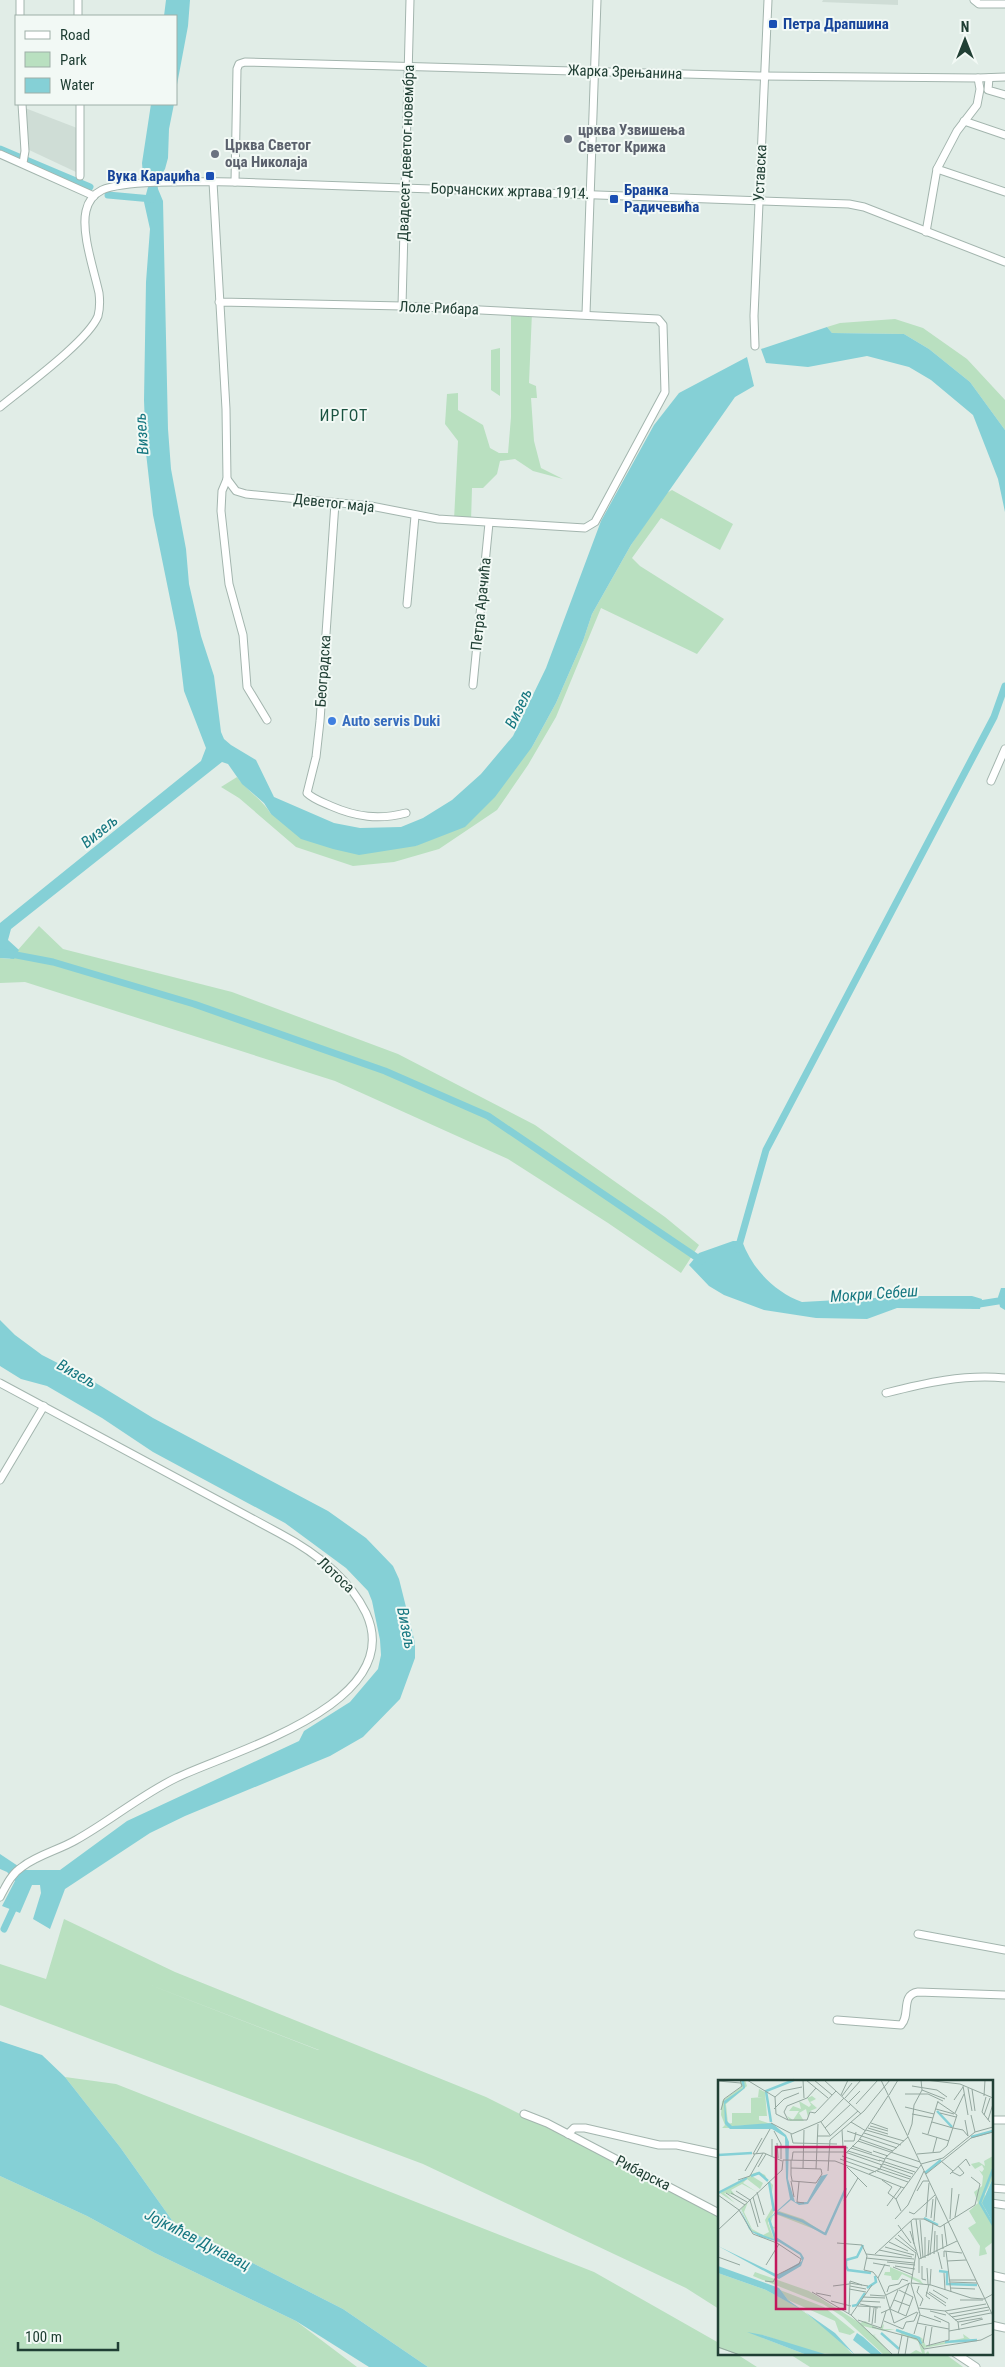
<svg xmlns="http://www.w3.org/2000/svg" width="1005" height="2367" font-family="'Roboto Condensed',sans-serif">
<rect width="100%" height="100%" fill="#e1ede7"/>
<g fill="#cfddd6">
<polygon points="823,0 898,0 898,5 822,2"/>
<polygon points="25,108 77,128 76,172 27,149"/>
</g>
<g fill="#b9e0c0" fill-rule="evenodd">
<polygon points="511,311 532,312 529,383 536,386 537,398 531,398 534,441 541,468 563,479 533,471 515,459 500,461 497,474 483,488 472,488 471,522 454,520 458,441 445,424 447,394 458,393 458,410 483,425 490,448 499,453 508,453 511,417"/>
<polygon points="895,319 923,328 967,359 1005,400 1005,430 970,382 929,349 904,334 832,333 827,327 840,323"/>
<polygon points="500,348 500,396 491,390 491,350"/>
<path d="M672,490L733,524L720,550L661,518L632,558L640,566L724,619L697,654L601,608L556,717L528,765L497,810L439,849L394,862L353,866L296,847L239,798L221,787L237,777C247,791 262,799 271,814L416,846L532,747L556,703L583,641L592,614L631,545L665,494Z"/>
<polygon points="39,926 63,949 232,992 398,1054 535,1125 665,1217 699,1245 681,1273 608,1223 508,1159 335,1081 25,982 0,983 0,958 10,959"/>
<path d="M64,1919L175,1972L486,2097L656,2182L719,2217V2309L686,2288L423,2164L0,2005V1964L46,1979ZM140,1981L319,2050H318Z"/>
<polygon points="65,2077 116,2084 594,2272 719,2343 719,2353 735,2353 757,2367 428,2367 343,2309 174,2223 120,2147"/>
<polygon points="0,2176 87,2216 155,2253 296,2321 357,2367 0,2367"/>
<polygon points="788,2353 944,2353 963,2367 810,2367"/>
</g>
<g fill="#85d0d6">
<polygon points="166,0 190,0 188,26 176,90 176,16 164,16"/>
<polygon points="151,104 174,104 169,129 168,158 165,169 157,181 158,189 163,201 168,429 171,469 186,549 189,584 201,636 214,676 221,732 224,739 231,745 256,760 274,797 334,823 360,828 401,827 423,818 452,800 481,774 513,736 546,668 601,521 654,425 679,393 747,357 754,386 735,397 631,545 592,614 583,641 556,703 532,747 495,797 465,827 416,846 359,855 333,849 301,839 271,814 264,803 242,784 228,764 222,762 11,929 8,940 19,950 14,959 0,958 0,923 201,761 206,748 184,691 177,633 153,515 146,453 144,400 146,282 150,229 144,202 148,187 143,175 142,163"/>
<polygon points="827,327 832,333 904,334 929,349 970,382 1005,430 1005,512 998,479 973,415 931,380 909,367 867,356 808,367 766,363 761,349"/>
<path d="M733,1241H742C752,1269 775,1292 802,1302L911,1296H972L982,1299L980,1309L897,1308L867,1319L816,1318L764,1310L724,1295L709,1286L689,1265L699,1253Z"/>
<polygon points="1001,1288 1005,1288 1005,1310 1000,1307 998,1297"/>
<polygon points="0,1320 15,1335 42,1355 91,1380 153,1418 328,1511 366,1538 393,1566 399,1579 415,1643 415,1658 400,1699 363,1737 330,1756 185,1816 150,1833 65,1889 50,1929 33,1919 41,1893 40,1885 32,1885 20,1913 2,1906 15,1881 7,1872 0,1869 0,1854 24,1870 60,1870 127,1821 299,1741 304,1731 350,1702 378,1669 381,1655 380,1640 372,1601 368,1591 346,1568 285,1523 153,1452 102,1418 47,1386 21,1379 0,1366"/>
<polygon points="0,2041 42,2055 65,2077 120,2147 174,2223 343,2309 428,2367 369,2367 296,2321 155,2253 87,2216 0,2176"/>
</g>
<g fill="none" stroke-linecap="round" stroke-linejoin="round">
<g stroke="#85d0d6" stroke-width="7">
<polyline points="0,149 90,187"/>
<polyline points="108,195 152,199"/>
<polyline points="0,952 53,962 194,1004 385,1071 488,1116 702,1261"/>
<polyline points="738,1249 766,1150 994,717 1005,686"/>
<polyline points="973,1305 1005,1300"/>
<polyline points="4,1929 16,1903"/>
</g>
<g stroke="#a3b5ae" stroke-width="9">
<g id="minor">
<polyline points="20,0 20,16"/>
<polyline points="78,0 78,16"/>
<polyline points="974,0 979,4 1005,4"/>
<polyline points="989,78 988,90 1005,95"/>
<polyline points="22,104 25,151 23,163"/>
<polyline points="964,121 1005,135"/>
<polyline points="0,154 94,196"/>
<polyline points="937,169 1005,192"/>
<polyline points="80,176 80,104"/>
<polyline points="213,182 226,409 227,479 236,491 246,494 371,506 438,519 585,528 595,522 665,392 663,325 658,319 402,306 219,302"/>
<polyline points="235,182 237,69 239,64 245,62 759,76 978,78 1005,77"/>
<polyline points="926,232 937,169 957,131 977,105 980,89 978,78"/>
<polyline points="402,306 410,0"/>
<polyline points="586,314 597,0"/>
<polyline points="755,346 754,316 768,0"/>
<path d="M0,407C23,388 88,341 98,316C100,308 100,301 99,293C94,270 81,233 86,211C88,202 94,194 102,190C127,179 205,182 235,182L849,204L864,207L1005,262"/>
<polyline points="227,479 222,491 221,511 229,584 243,635 247,687 267,720"/>
<path d="M335,503L320,721L316,757L307,793C313,799 322,802 331,806C356,817 379,820 406,813"/>
<polyline points="407,604 415,516"/>
<polyline points="473,685 489,523"/>
<polyline points="991,781 1005,749"/>
<path d="M0,1383L279,1533C313,1551 349,1578 366,1613C408,1704 232,1751 176,1778C141,1795 110,1821 76,1840C59,1850 37,1855 22,1867C11,1874 6,1886 0,1897"/>
<path d="M886,1393C925,1383 964,1374 1005,1378"/>
<polyline points="0,1480 44,1406"/>
<polyline points="918,1934 1005,1950"/>
<path d="M837,2020L901,2025C911,2015 900,1995 918,1992L1005,1995"/>
<polyline points="524,2114 547,2123 719,2213"/>
<polyline points="991,2120 1005,2120"/>
<polyline points="568,2134 574,2128 585,2128 659,2145 677,2145 719,2154"/>
<polyline points="991,2188 1005,2189"/>
<polyline points="991,2203 1005,2205"/>
<polyline points="991,2275 1005,2278"/>
<polyline points="991,2325 1005,2328"/>
<polyline points="955,2353 976,2367"/>
</g>
</g>
<use href="#minor" stroke="#fff" stroke-width="7"/>
</g>
<g fill="#1a4fb4" stroke="#f2f9f5" stroke-width="2">
<rect x="768" y="19" width="10" height="10" rx="2.5"/>
<rect x="205" y="171" width="10" height="10" rx="2.5"/>
<rect x="609" y="194" width="10" height="10" rx="2.5"/>
</g>
<g fill="#6b7280" stroke="#f2f9f5" stroke-width="2">
<circle cx="568" cy="139" r="5"/>
<circle cx="215" cy="154" r="5"/>
</g>
<circle fill="#3f7fe0" stroke="#f2f9f5" stroke-width="2" cx="332" cy="721" r="5"/>
<g text-anchor="middle" stroke-width="4" stroke-linejoin="round" paint-order="stroke">
<g font-size="15" font-weight="bold" fill="#164399" stroke="#f2f9f5" text-anchor="start">
<text x="783" y="29">Петра Драпшина</text>
<text x="200" y="181" text-anchor="end">Вука Караџића</text>
<text x="624" y="195">Бранка<tspan x="624" dy="17">Радичевића</tspan></text>
</g>
<g font-size="15" fill="#203f34" stroke="#f2f9f5">
<text transform="translate(625 72) rotate(2)" y="5">Жарка Зрењанина</text>
<text transform="translate(406 153) rotate(-88)" y="5">Двадесет деветог новембра</text>
<text transform="translate(760 173) rotate(-87)" y="5">Уставска</text>
<text transform="translate(510 191) rotate(2)" y="5">Борчанских жртава 1914.</text>
<text transform="translate(439 308) rotate(2)" y="5">Лоле Рибара</text>
<text transform="translate(334 503) rotate(6)" y="5">Деветог маја</text>
<text transform="translate(481 604) rotate(-84)" y="5">Петра Арачића</text>
<text transform="translate(323 671) rotate(-86)" y="5">Београдска</text>
<text transform="translate(336 1575) rotate(43)" y="5">Лотоса</text>
<text transform="translate(643 2173) rotate(27)" y="5">Рибарска</text>
</g>
<g font-size="15" font-weight="bold" fill="#5b616d" stroke="#f2f9f5" text-anchor="start">
<text x="578" y="135">црква Узвишења<tspan x="578" dy="17">Светог Крижа</tspan></text>
<text x="225" y="150">Црква Светог<tspan x="225" dy="17">оца Николаја</tspan></text>
</g>
<g font-size="15" font-weight="bold" fill="#366cbe" stroke="#f2f9f5" text-anchor="start">
<text x="342" y="726">Auto servis Duki</text>
</g>
<g font-size="16" letter-spacing="1" fill="#1a5341" stroke="#f2f9f5">
<text x="344" y="421">ИРГОТ</text>
</g>
<g font-size="16" font-style="italic" fill="#167780" stroke="#f2f9f5">
<text transform="translate(141 434) rotate(-94)" y="6">Визељ</text>
<text transform="translate(518 708) rotate(-64)" y="6">Визељ</text>
<text transform="translate(99 831) rotate(-39)" y="6">Визељ</text>
<text transform="translate(874 1293) rotate(-4)" y="6">Мокри Себеш</text>
<text transform="translate(77 1373) rotate(29)" y="6">Визељ</text>
<text transform="translate(407 1628) rotate(79)" y="6">Визељ</text>
<text transform="translate(198 2239) rotate(27)" y="6">Јојкићев Дунавац</text>
</g>
</g>
<g transform="translate(718 2080)">
<rect width="275" height="275" fill="#e1ede7"/>
<path d="M22,0H27L29,6L8,24L10,44L14,43V33H33V18L45,17H40L41,9L47,12L49,36H41V32V40L53,44L17,46L39,48H4L7,45L3,35L4,21L23,7ZM94,16L98,19L92,22L99,28L92,31L90,37L88,29L81,33L86,41H72L69,36L75,40L81,31H71L75,26L83,29L81,21L91,27L93,25L89,18ZM275,76V98L267,114V129L275,143V162L267,168L269,174L261,176L262,166L250,148L258,143L251,131L260,123L256,112L264,106L265,96L261,90L264,92L266,89L264,85L257,89L253,84L261,82L267,86L266,81ZM41,92L47,95L50,101L41,94L34,96L45,103L42,109L29,99L25,103L39,112L24,104L13,110L17,115L6,113L17,123L2,113L36,93ZM51,101L55,105L53,119L56,131L50,143L56,159L48,158L34,151L23,129L30,122L26,132L34,149L45,155L51,152L47,140L54,128ZM61,131L85,139L106,153L60,135L55,136L52,145L58,148L53,149L51,144L52,138ZM172,187L202,200L206,205L184,194L180,200H174L173,196L166,195L167,192H172ZM37,192L91,211L142,243L147,241L161,249L166,244L165,249H177L166,251L145,246L155,255L159,254L156,255L174,275H166L125,237L105,224L35,196ZM0,193L48,210L78,226L115,253L135,275L97,273L45,255V258L89,275H21L0,268ZM62,210L106,227L137,252L132,255L121,252L117,241L70,220ZM179,249L204,258L208,266L246,258L245,254L252,259L206,268L207,274L210,271L212,275H190L198,270L204,273L200,261L184,255Z" fill="#b9e0c0"/>
<path d="M23,0H26L27,8L7,24L9,41L14,46L54,43L68,55L71,62L70,99L77,122H89L103,96L110,94L90,124L81,125L73,120L52,138L58,157L83,173L86,178L83,186L61,199L0,166L60,195L84,181L82,175L61,162L43,157L34,152L31,149L22,129L34,151L56,159L50,139L72,119L68,98L67,57L54,49H12L7,44L6,21L25,8ZM275,98V143L264,123ZM0,186L61,208L70,220L117,253L137,275L86,231L48,210L0,193ZM29,252L45,255L110,275H89ZM139,253L145,257L165,275H154L135,260Z" fill="#85d0d6"/>
<path fill="none" stroke="#85d0d6" stroke-width="2.5" d="M219,31L234,47M53,42L48,11L76,0M253,57L275,51M0,75L34,73M275,89L262,123L275,145M207,93L223,80M33,96L41,93L50,101M51,102L56,131M0,113L29,98M57,132L84,141L107,154M206,138L220,145M107,155L128,108M145,165L139,177L128,180V186L130,190L153,193M221,191L229,192V204L259,205M149,208L158,202L157,196M134,226L139,225L147,213M178,250L201,258L203,264M163,253L181,269M227,262L259,260"/>
<path fill="none" stroke="#94a79f" stroke-width="1" d="M29,0L57,17M85,0L86,18M88,0L110,18M96,0L114,15M106,0L143,34M163,0L275,236M207,0L242,4L275,18M0,1L23,3M194,6L219,10L229,17M245,6L250,35M250,8L254,31M254,9L257,31M204,10L227,19M187,14H210L225,21M123,15L130,0M171,15L180,0M124,16L134,3M266,16L267,0M268,17L264,32L272,42M127,18L143,0M236,20L245,7M131,22L142,11M138,24L160,0M187,27L216,34M56,29L66,19L81,13M218,29L236,34M3,30L6,19L24,6L22,0M222,33L238,37M237,33L246,14M194,34L215,38M253,35L257,52M266,35L272,18M70,40H89L92,32L97,33L118,11M70,40L58,34L57,17L64,11L84,7M70,40L66,32L69,26L89,18L98,8M247,40L250,56M270,40L275,24M103,42L112,55M133,42L148,51M214,42L235,48M53,43L74,54L104,41L126,18M153,43L170,49M152,46L170,51M107,48L133,24M150,48L170,54M235,48L245,50L250,56M124,50L125,67L130,68M148,50L186,61M56,51L63,64V79M129,51L179,68M146,53L183,65M204,53L231,61M73,54L75,63L119,64M210,54L220,21M190,55L194,44L196,25L204,10L203,0M99,56H112L140,31M54,59V76M141,59L175,71M126,61H136L138,52M140,61L202,82M59,63L60,78M134,66L154,73M133,68L167,79M130,71L162,81M155,71L170,76M215,72L219,57M128,73L141,60L170,16M35,74L46,73L64,81M35,74L44,58M38,74L52,49M199,74L222,72L229,66L239,35L220,22M124,76L162,89M168,78L200,88M122,79L158,92M73,80V95L74,100V101L98,103L104,94L103,89L73,88M74,80L75,72H127L164,85M161,80L197,92M223,81L235,91M165,84L195,94M203,84L225,78L257,52L275,47M162,86L193,97M40,87L48,74M129,87L149,107M85,88L86,50M98,89L100,44M162,89L192,99M27,91L37,74M110,91L112,60L146,31L172,0M159,91L190,102M234,92L242,96L246,93L240,86M151,94L162,89L168,77L190,57M208,94L253,58L275,52M232,94L248,79L252,86M20,100L32,96L45,73M164,100L174,107L170,113L178,119L183,131M73,101L76,117M81,102L79,122L86,123M18,111L32,120L40,147M199,111L205,101H211M39,112L46,135M8,113L27,125M13,113L29,122M0,115L21,130M35,117L42,143M178,119L203,85M126,121L140,98M169,126L183,107M21,130L35,154L59,163L83,179L81,184L59,195L55,202L47,201M191,132L196,134L217,115M208,137L211,103M237,137L241,114M213,138L215,119M177,139L190,125L206,91M198,139L203,179M232,139L234,108M202,140L205,178M193,141L196,164M216,141L218,117M226,144L229,166M180,145L193,163M0,150L64,90L65,80L117,81L186,108M192,151L201,179V193M224,154L225,169M180,155L198,171M177,158L198,173L193,204L202,234L196,254M171,162L190,171M119,163L144,165L149,176L146,190L155,192L160,198M167,167L196,175M161,170L194,177M228,171L233,212M219,172V155M220,172L224,189M148,174L196,179M157,174L195,139H206L222,147L257,125L262,104L253,97M216,174L217,151M212,175L215,143M210,176L211,160M0,177L22,185M226,177V171L244,173M148,178L196,183M207,178V157M201,179L239,161M229,181L248,180M169,182L197,185M155,183L172,186M167,184L160,198L168,216M48,185L61,164M177,186L197,189M204,186V199L208,200M175,187L195,195M209,188L210,204M226,193L227,210M232,200H258M232,202L259,203M131,203L150,206M193,203L213,205L253,218L266,219L275,214M211,204L208,216L212,219M212,205L213,189M115,206L131,204M132,206L148,209M201,206L199,212L205,219L202,226M233,208L257,209M131,209L148,212M181,210L195,217M215,210L230,219M94,212L133,235L175,275M169,212L171,206L181,204L184,199L190,201M208,212L228,226M211,212L228,223M98,213L113,216M152,215L167,216M168,215L192,203M168,216L176,243M145,217L167,218M176,220L192,226M242,220H265M113,221L133,226M143,221L162,222M142,224L160,228M140,226L163,227M200,228L227,231L240,242L241,250M172,229L180,210M212,231L228,235M227,231L268,224M131,233L132,201L144,205M163,233L172,229L188,236M180,233L191,203M231,234L271,227M133,235L154,205M202,235L223,242M188,236L195,217M234,237L271,230M140,240L163,248L168,231M237,240L273,233M166,241L185,249L188,242L196,241L200,232M151,242L152,227M240,242L264,238M157,243L158,228M176,243L199,232M199,243L231,249M154,244L156,228M243,245L265,239M154,247L199,259L206,269L263,260L275,254M231,251L275,243M205,263L208,246M208,266L231,260V243L216,236M211,266L214,247M0,267L22,275M180,275L184,255M187,275L190,257"/>
<path fill="#c2185b" fill-opacity="0.15" stroke="#c2185b" stroke-width="2.5" d="M58,67H127V229H58Z"/>
<rect width="275" height="275" fill="none" stroke="#203f34" stroke-width="2.5"/>
</g>
<rect x="15" y="15" width="162" height="90" fill="#f2f9f5" stroke="#9eafa8"/>
<rect x="25" y="31" width="25" height="8" fill="#ffffff" stroke="#9eafa8"/>
<text x="60" y="40" font-size="15" fill="#203f34">Road</text>
<rect x="25" y="52" width="25" height="15" fill="#b9e0c0" stroke="#9eafa8"/>
<text x="60" y="65" font-size="15" fill="#203f34">Park</text>
<rect x="25" y="78" width="25" height="15" fill="#85d0d6" stroke="#9eafa8"/>
<text x="60" y="90" font-size="15" fill="#203f34">Water</text>
<g transform="translate(965 40)" stroke="#f2f9f5" stroke-width="4" paint-order="stroke">
<path d="M0-4L9 19L0 12L-9 19Z" fill="#203f34"/>
<text y="-8" font-size="14" font-weight="bold" text-anchor="middle" fill="#203f34">N</text>
</g>
<path d="M18 2342v8h100v-8" fill="none" stroke="#203f34" stroke-width="2.5"/>
<text x="25" y="2342" font-size="15" fill="#203f34" stroke="#f2f9f5" stroke-width="4" paint-order="stroke">100 m</text>
</svg>
